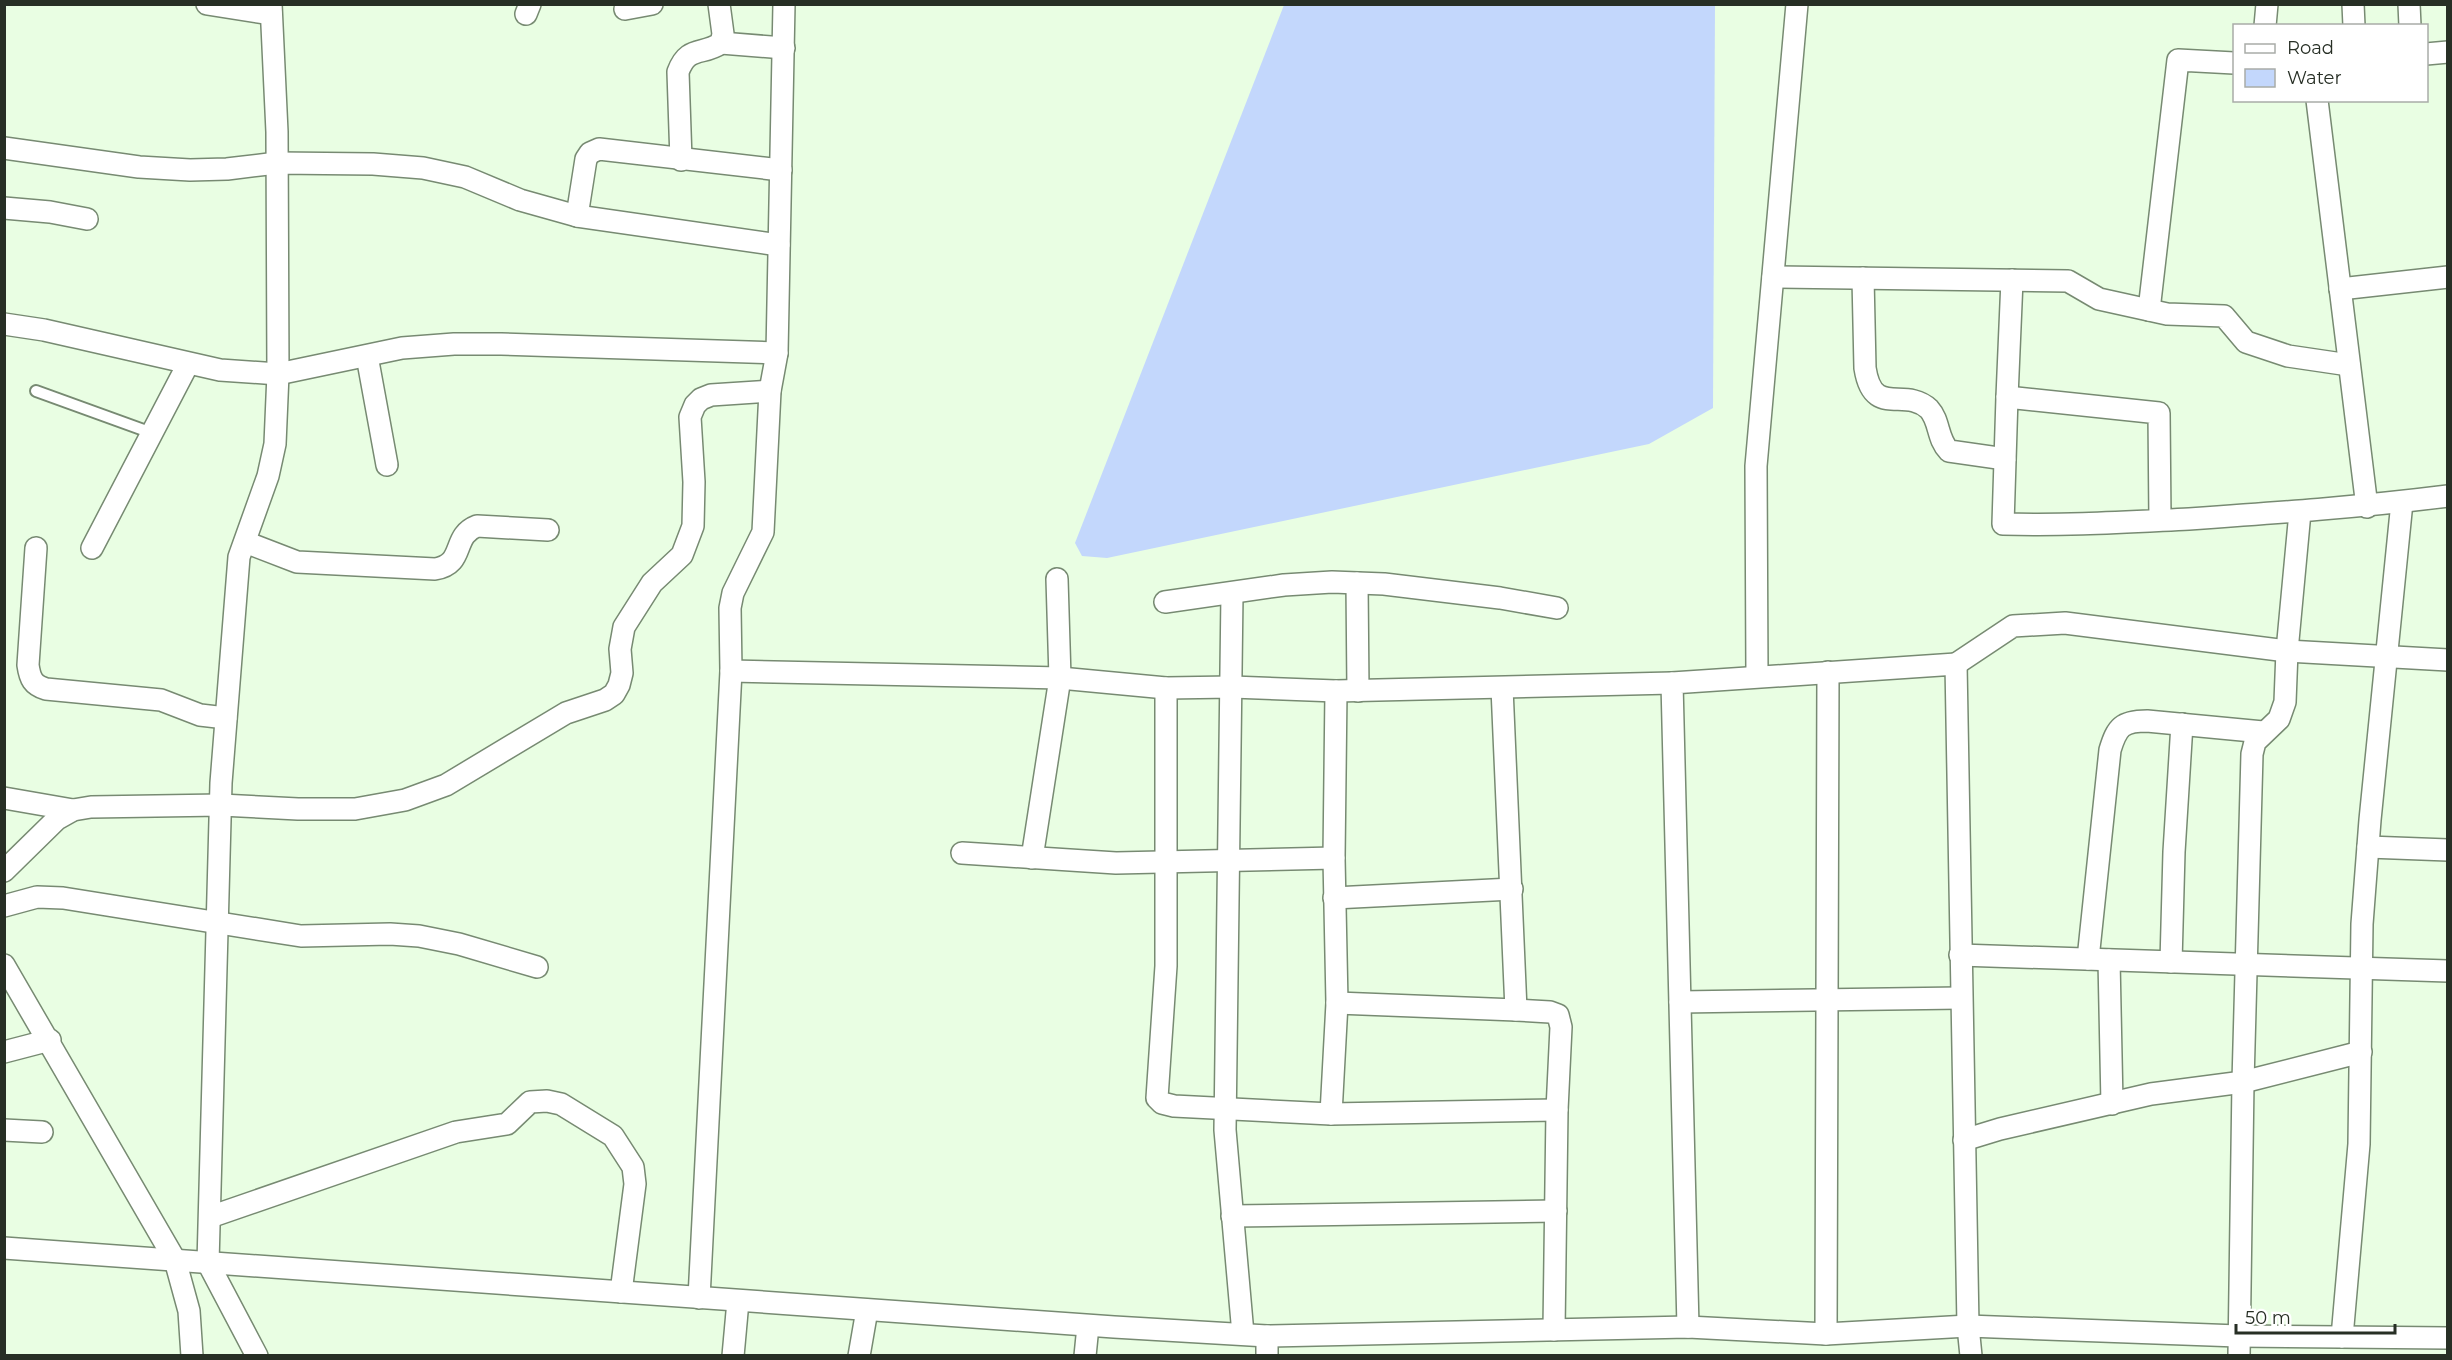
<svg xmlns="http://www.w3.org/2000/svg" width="2452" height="1360" font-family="Montserrat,sans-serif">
<rect width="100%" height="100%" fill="#e9fee3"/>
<polygon fill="#c3d7fc" points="1284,5 1715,5 1713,408 1649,444 1107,558 1082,556 1075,543"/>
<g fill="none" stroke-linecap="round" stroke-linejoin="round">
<g stroke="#778a72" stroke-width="14">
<polyline id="service" points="36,391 152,433"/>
</g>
<g stroke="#778a72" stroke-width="24">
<g id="minor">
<polyline points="207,4 271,14"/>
<polyline points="2353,4 2354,26"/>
<polyline points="2409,4 2410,26"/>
<polyline points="625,9 652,4"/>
<polyline points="526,14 530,4"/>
<polyline points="2265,26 2267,4"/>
<polyline points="721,43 784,48"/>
<polyline points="2426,54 2448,52"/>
<polyline points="2317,100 2367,507"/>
<polyline points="4,148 139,167 190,170 227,169 277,163 373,164 423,168 465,177 520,200 577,216 779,245"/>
<path d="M681,160L678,72C688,45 702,56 721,43L723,34L719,4"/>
<polyline points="4,208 50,212 87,219"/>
<polyline points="577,216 586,159 590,153 599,149 781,170"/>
<polyline points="1773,277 2068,281 2099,299 2167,314 2224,316 2246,342 2288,356 2349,365"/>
<path d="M1863,278L1865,368C1873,419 1904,386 1929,409C1940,421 1937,439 1949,451L2005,459"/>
<polyline points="2340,289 2448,277"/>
<polyline points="2149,310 2178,60 2234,63"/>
<polyline points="4,324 44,330 220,370 278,374 402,348 454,344 501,344 777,353"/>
<polyline points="367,356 387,465"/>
<polyline points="2007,397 2012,280"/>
<path d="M2160,520L2159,413L2007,397L2003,524C2065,526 2127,522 2189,519C2276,513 2361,507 2448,496"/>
<path d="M245,542L297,562L435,569C466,564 451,536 477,526L548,530"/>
<path d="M36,548L28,665C30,679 33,685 46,689L161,700L200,715L226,718"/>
<polyline points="92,548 188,364"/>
<polyline points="1357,583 1358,691"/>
<polyline points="1232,594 1225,1130 1243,1334"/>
<polyline points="1165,602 1284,585 1332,582 1384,584 1500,598 1557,608"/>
<polyline points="1956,664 2013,626 2065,623 2287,651 2448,660"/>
<polyline points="731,671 1060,678 1166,688 1232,687 1336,691 1672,683"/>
<polyline points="1757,676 1756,466 1797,4"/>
<polyline points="1166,688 1166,966 1157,1098 1162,1103 1174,1106 1331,1114 1557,1110"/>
<polyline points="4,798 73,810"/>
<polyline points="2368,847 2448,850"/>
<polyline points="962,853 1116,863 1334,858"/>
<polyline points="1032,858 1060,678 1057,579"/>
<polyline points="4,871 57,819 73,810 91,807 221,805 298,809 355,809 405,800 446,785 566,713 605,700 614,694 619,685 622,673 620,649 624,627 652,583 682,555 693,526 694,482 690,417 695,405 701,399 711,395 770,391"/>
<polyline points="1334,898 1512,889"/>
<polyline points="4,906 37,897 63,898 301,936 390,934 419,936 459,944 537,967"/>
<polyline points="1960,955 2448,971"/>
<path d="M2088,959L2110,750C2117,727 2122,721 2147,721L2263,732"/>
<polyline points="2109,960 2112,1104"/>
<polyline points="2171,962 2174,852 2182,724"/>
<polyline points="4,965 175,1260 189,1311 192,1356"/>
<polyline points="1680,1002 1961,998"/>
<polyline points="1337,1003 1516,1010 1502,688"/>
<polyline points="1516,1010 1550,1012 1558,1015 1561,1027 1557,1110 1554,1330"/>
<polyline points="4,1052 50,1040"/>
<polyline points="1331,1114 1337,1003 1334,858 1336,691"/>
<polyline points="4,1130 42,1132"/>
<polyline points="1964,1140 2000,1129 2151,1094 2243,1082 2361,1052"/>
<polyline points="1232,1216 1556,1211"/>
<polyline points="210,1217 456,1132 507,1124 530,1102 547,1101 561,1104 613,1136 633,1167 635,1184 621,1292"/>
<polyline points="4,1248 1114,1327 1267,1336 1688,1327 1826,1334 1968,1326 2238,1336 2448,1338"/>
<polyline points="699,1298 731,671 730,608 733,593 763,532 770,391 777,353 784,4"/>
<polyline points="1688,1327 1672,683 1956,664 1968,1326 1971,1356"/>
<polyline points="1826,1334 1828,672"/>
<polyline points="1267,1336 1267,1356"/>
<polyline points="2342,1337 2359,1144 2362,924 2370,820 2402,502"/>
<polyline points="257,1356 208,1263 221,783 239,557 268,476 275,444 278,374 277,132 271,4"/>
<polyline points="733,1356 738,1301"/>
<polyline points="859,1356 867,1310"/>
<polyline points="1085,1356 1088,1326"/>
<polyline points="2239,1356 2243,1082 2252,754 2255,742 2279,719 2285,702 2287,651 2300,512"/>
</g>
</g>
<use href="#service" stroke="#fff" stroke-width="10"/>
<use href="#minor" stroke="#fff" stroke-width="21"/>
</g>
<rect width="2452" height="1360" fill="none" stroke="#272f25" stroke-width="12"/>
<rect x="2233" y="24" width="195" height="78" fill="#ffffff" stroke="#a9aca8" stroke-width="1.5"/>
<rect x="2245" y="44" width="30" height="9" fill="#ffffff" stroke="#a9aca8" stroke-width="1.5"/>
<text x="2287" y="54" font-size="18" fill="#272f25">Road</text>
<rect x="2245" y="69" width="30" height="18" fill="#c3d7fc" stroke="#a9aca8" stroke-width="1.5"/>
<text x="2287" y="84" font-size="18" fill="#272f25">Water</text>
<path d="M2236 1324v9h159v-9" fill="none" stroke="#272f25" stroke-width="3"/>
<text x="2245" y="1324" font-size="18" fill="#272f25" stroke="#ffffff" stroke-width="4.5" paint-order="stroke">50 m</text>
</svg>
